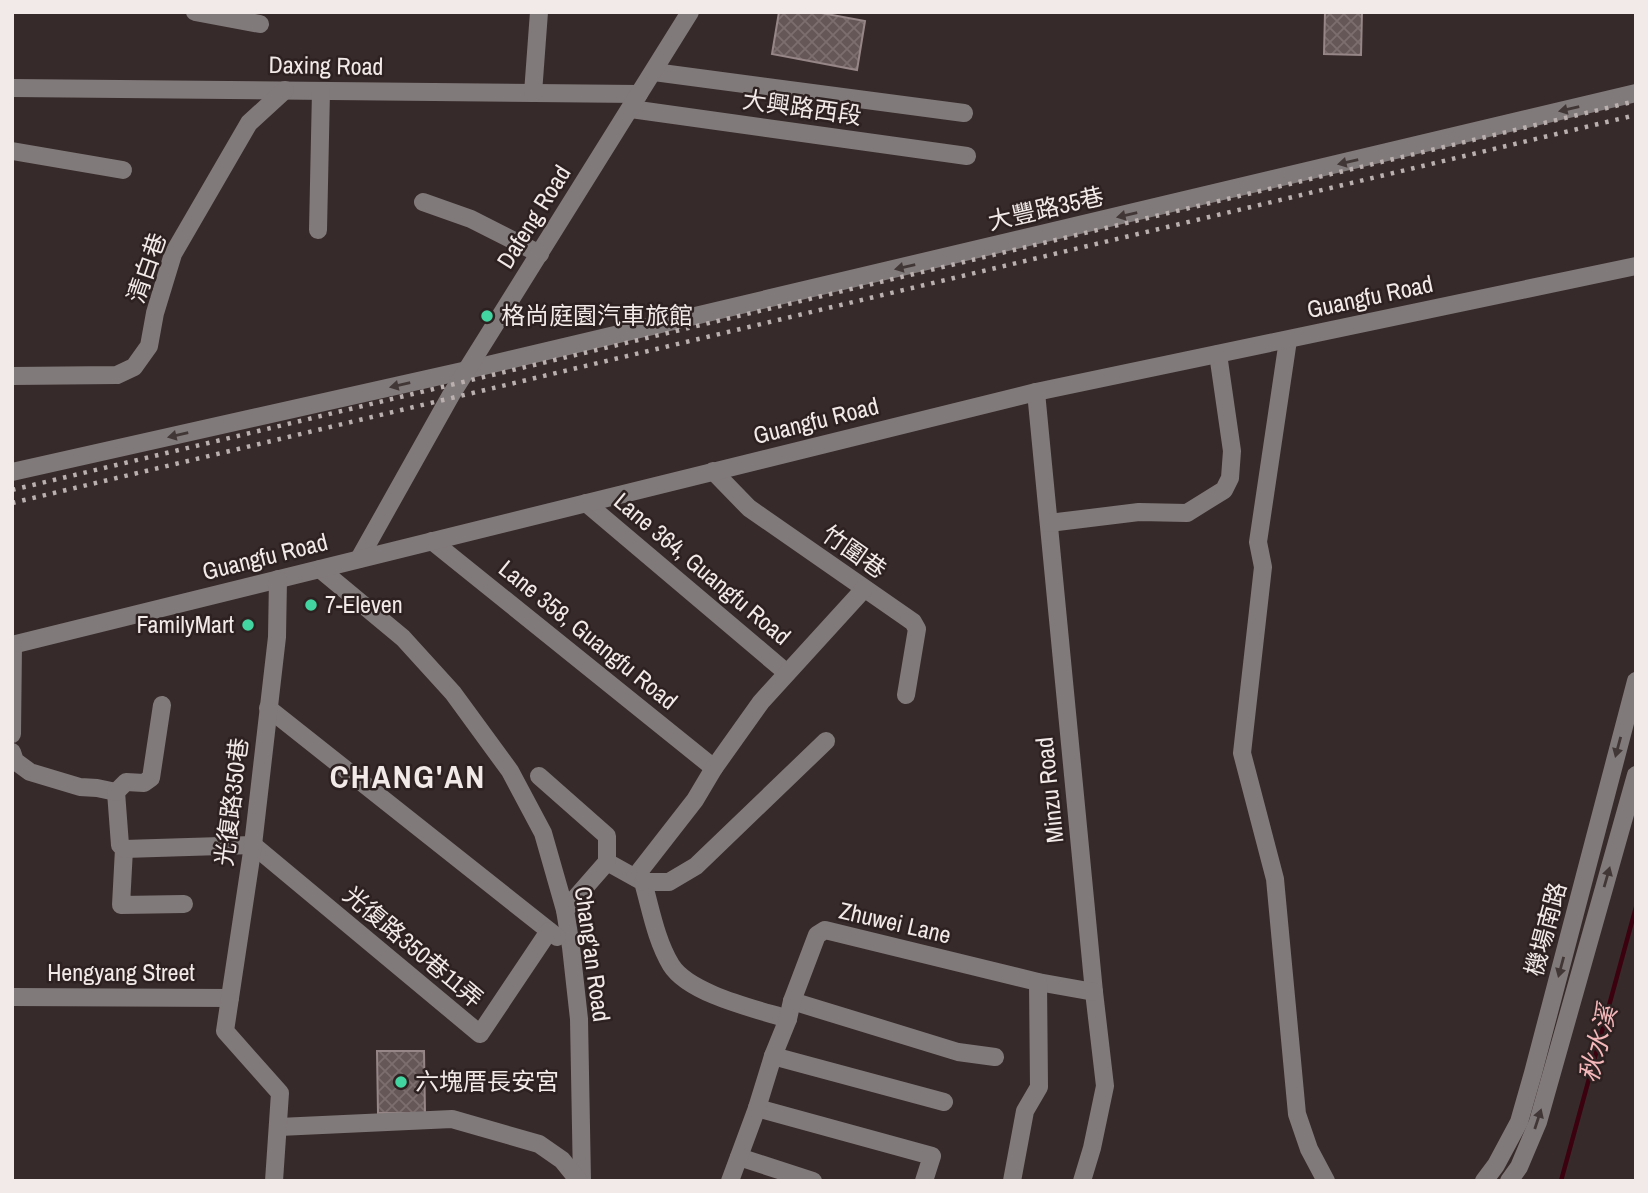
<svg xmlns="http://www.w3.org/2000/svg" width="1648" height="1193" font-family="'Archivo Narrow','Noto Sans TC',sans-serif">
<defs>
<pattern id="building-cross-hatch" width="8" height="8" patternUnits="userSpaceOnUse" patternTransform="scale(1.75)"><rect width="8" height="8" fill="#655657"/><path d="M0 0l8 8M0 8l8-8" fill="none" stroke="#7c6e6f"/></pattern>
</defs>
<rect width="100%" height="100%" fill="#372a2b"/>
<g fill="none" stroke-linecap="round" stroke-linejoin="round">
<polyline stroke="#3c010e" stroke-width="4.5" points="1561,1181 1636,907"/>
</g>
<g fill="url(#building-cross-hatch)" stroke="#968687" stroke-width="2">
<polygon points="779,12 816,12 865,21 857,70 772,54"/>
<polygon points="1325,12 1362,12 1361,55 1324,54"/>
<polygon points="377,1051 424,1051 425,1113 378,1113"/>
</g>
<g fill="none" stroke-linecap="round" stroke-linejoin="round">
<g stroke="#817a7a" stroke-width="18">
<polyline points="195,12 260,24"/>
<polyline points="654,72 964,113"/>
<polyline points="12,88 639,94"/>
<polyline points="533,93 539,12"/>
<polyline points="631,109 967,156"/>
<polyline points="12,151 123,170"/>
<polyline points="423,202 471,219 540,254"/>
<polyline points="318,230 321,91"/>
<polyline points="1288,340 1258,542 1263,567 1242,753 1275,879 1297,1114 1309,1149 1326,1181"/>
<polyline points="12,376 117,375 134,367 149,346 155,313 173,254 249,123 285,90"/>
<polyline points="1036,392 1094,992 1105,1086 1092,1148 1082,1181"/>
<polyline points="713,471 749,508 913,622 917,629 906,695"/>
<polyline points="12,472 467,370 1636,93"/>
<polyline points="586,503 787,673"/>
<polyline points="1049,523 1139,512 1187,513 1224,490 1230,478 1232,451 1218,354"/>
<polyline points="432,541 714,768"/>
<polyline points="359,559 451,395 690,12"/>
<polyline points="320,569 403,638 453,693 510,771 543,833 565,910 571,947 579,1019 582,1181"/>
<polyline points="12,645 1036,392 1636,266"/>
<polyline points="268,708 557,937"/>
<polyline points="12,734 13,645"/>
<polyline points="12,752 15,761 30,772 80,787 97,788 116,792"/>
<path d="M539,776L607,836V862L643,882C651,910 656,940 671,965C689,994 756,1009 788,1019"/>
<polyline points="116,792 120,845 124,849 121,905 184,904"/>
<polyline points="116,792 126,782 144,783 151,778 162,705"/>
<polyline points="124,849 253,845 480,1034 549,931"/>
<polyline points="635,877 695,800 714,768 761,702 864,589"/>
<polyline points="643,882 669,882 696,866 826,741"/>
<polyline points="565,910 607,862"/>
<polyline points="12,997 230,998"/>
<polyline points="792,1001 958,1052 995,1057"/>
<polyline points="773,1056 944,1102"/>
<polyline points="757,1108 932,1156 924,1181"/>
<polyline points="279,1127 452,1119 539,1144 562,1160 579,1181"/>
<polyline points="739,1157 813,1181"/>
<polyline points="274,1181 280,1093 225,1031 253,845 277,637 278,579"/>
<polyline points="730,1181 757,1108 773,1056 788,1019 792,1001 817,935 825,930 1038,982 1094,992"/>
<polyline points="1012,1181 1025,1111 1039,1087 1038,982"/>
<polyline points="1484,1181 1496,1165 1519,1122 1533,1073 1636,681"/>
<polyline points="1509,1181 1519,1167 1538,1122 1636,775"/>
</g>
<g stroke="#bab0b0" stroke-width="4.5" stroke-dasharray="3.5 7" stroke-linecap="butt">
<polyline points="12,490 1636,101"/>
<polyline points="12,503 1636,115"/>
</g>
</g>
<defs><path id="oneway-solid" d="M-6-.8H1V-3.2L6.5 0L1 3.2V.8H-6Z" transform="scale(1.75)"/></defs>
<g fill="#423737">
<use href="#oneway-solid" transform="translate(1569 109) rotate(167)"/>
<use href="#oneway-solid" transform="translate(1348 162) rotate(167)"/>
<use href="#oneway-solid" transform="translate(1127 215) rotate(167)"/>
<use href="#oneway-solid" transform="translate(905 267) rotate(167)"/>
<use href="#oneway-solid" transform="translate(400 385) rotate(167)"/>
<use href="#oneway-solid" transform="translate(178 435) rotate(167)"/>
<use href="#oneway-solid" transform="translate(1618 747) rotate(105)"/>
<use href="#oneway-solid" transform="translate(1607 877) rotate(-74)"/>
<use href="#oneway-solid" transform="translate(1561 967) rotate(105)"/>
<use href="#oneway-solid" transform="translate(1538 1119) rotate(-72)"/>
</g>
<g fill="#42d4a1" stroke="#2d2121" stroke-width="2.5">
<circle cx="487" cy="316" r="7"/>
<circle cx="311" cy="605" r="7"/>
<circle cx="248" cy="625" r="7"/>
<circle cx="401" cy="1082" r="7"/>
</g>
<g text-anchor="middle" stroke-width="5" stroke-linejoin="round" paint-order="stroke">
<g font-size="24" fill="#f2e9e9" stroke="#2d2121">
<text transform="translate(326 66) rotate(1)" y="8">Daxing Road</text>
<text transform="translate(802 108) rotate(8)" y="8">大興路西段</text>
<text transform="translate(1046 209) rotate(-13)" y="8">大豐路35巷</text>
<text transform="translate(534 217) rotate(-58)" y="8">Dafeng Road</text>
<text transform="translate(147 268) rotate(-71)" y="8">清白巷</text>
<text transform="translate(1370 297) rotate(-12)" y="8">Guangfu Road</text>
<text transform="translate(816 421) rotate(-14)" y="8">Guangfu Road</text>
<text transform="translate(854 552) rotate(35)" y="8">竹圍巷</text>
<text transform="translate(265 557) rotate(-14)" y="8">Guangfu Road</text>
<text transform="translate(702 569) rotate(40)" y="8">Lane 364, Guangfu Road</text>
<text transform="translate(588 635) rotate(39)" y="8">Lane 358, Guangfu Road</text>
<text transform="translate(1050 790) rotate(-96)" y="8">Minzu Road</text>
<text transform="translate(232 802) rotate(-83)" y="8">光復路350巷</text>
<text transform="translate(895 923) rotate(13)" y="8">Zhuwei Lane</text>
<text transform="translate(1546 929) rotate(-75)" y="8">機場南路</text>
<text transform="translate(413 947) rotate(40)" y="8">光復路350巷11弄</text>
<text transform="translate(592 954) rotate(82)" y="8">Chang'an Road</text>
<text x="121" y="981">Hengyang Street</text>
</g>
<g font-size="24" fill="#f2e9e9" stroke="#2d2121" text-anchor="start">
<text x="501" y="324">格尚庭園汽車旅館</text>
<text x="325" y="613">7-Eleven</text>
<text x="234" y="633" text-anchor="end">FamilyMart</text>
<text x="415" y="1090">六塊厝長安宮</text>
</g>
<g font-size="26" font-style="italic" fill="#f4b7ba" stroke="#2d2121">
<text transform="translate(1598 1044) rotate(-75)" y="9">秋水溪</text>
</g>
<g font-size="32" font-weight="bold" letter-spacing="2" fill="#f2e9e9" stroke="#2d2121">
<text x="408" y="788">CHANG'AN</text>
</g>
</g>
<rect width="1648" height="1193" fill="none" stroke="#f2e9e9" stroke-width="28"/>
</svg>
